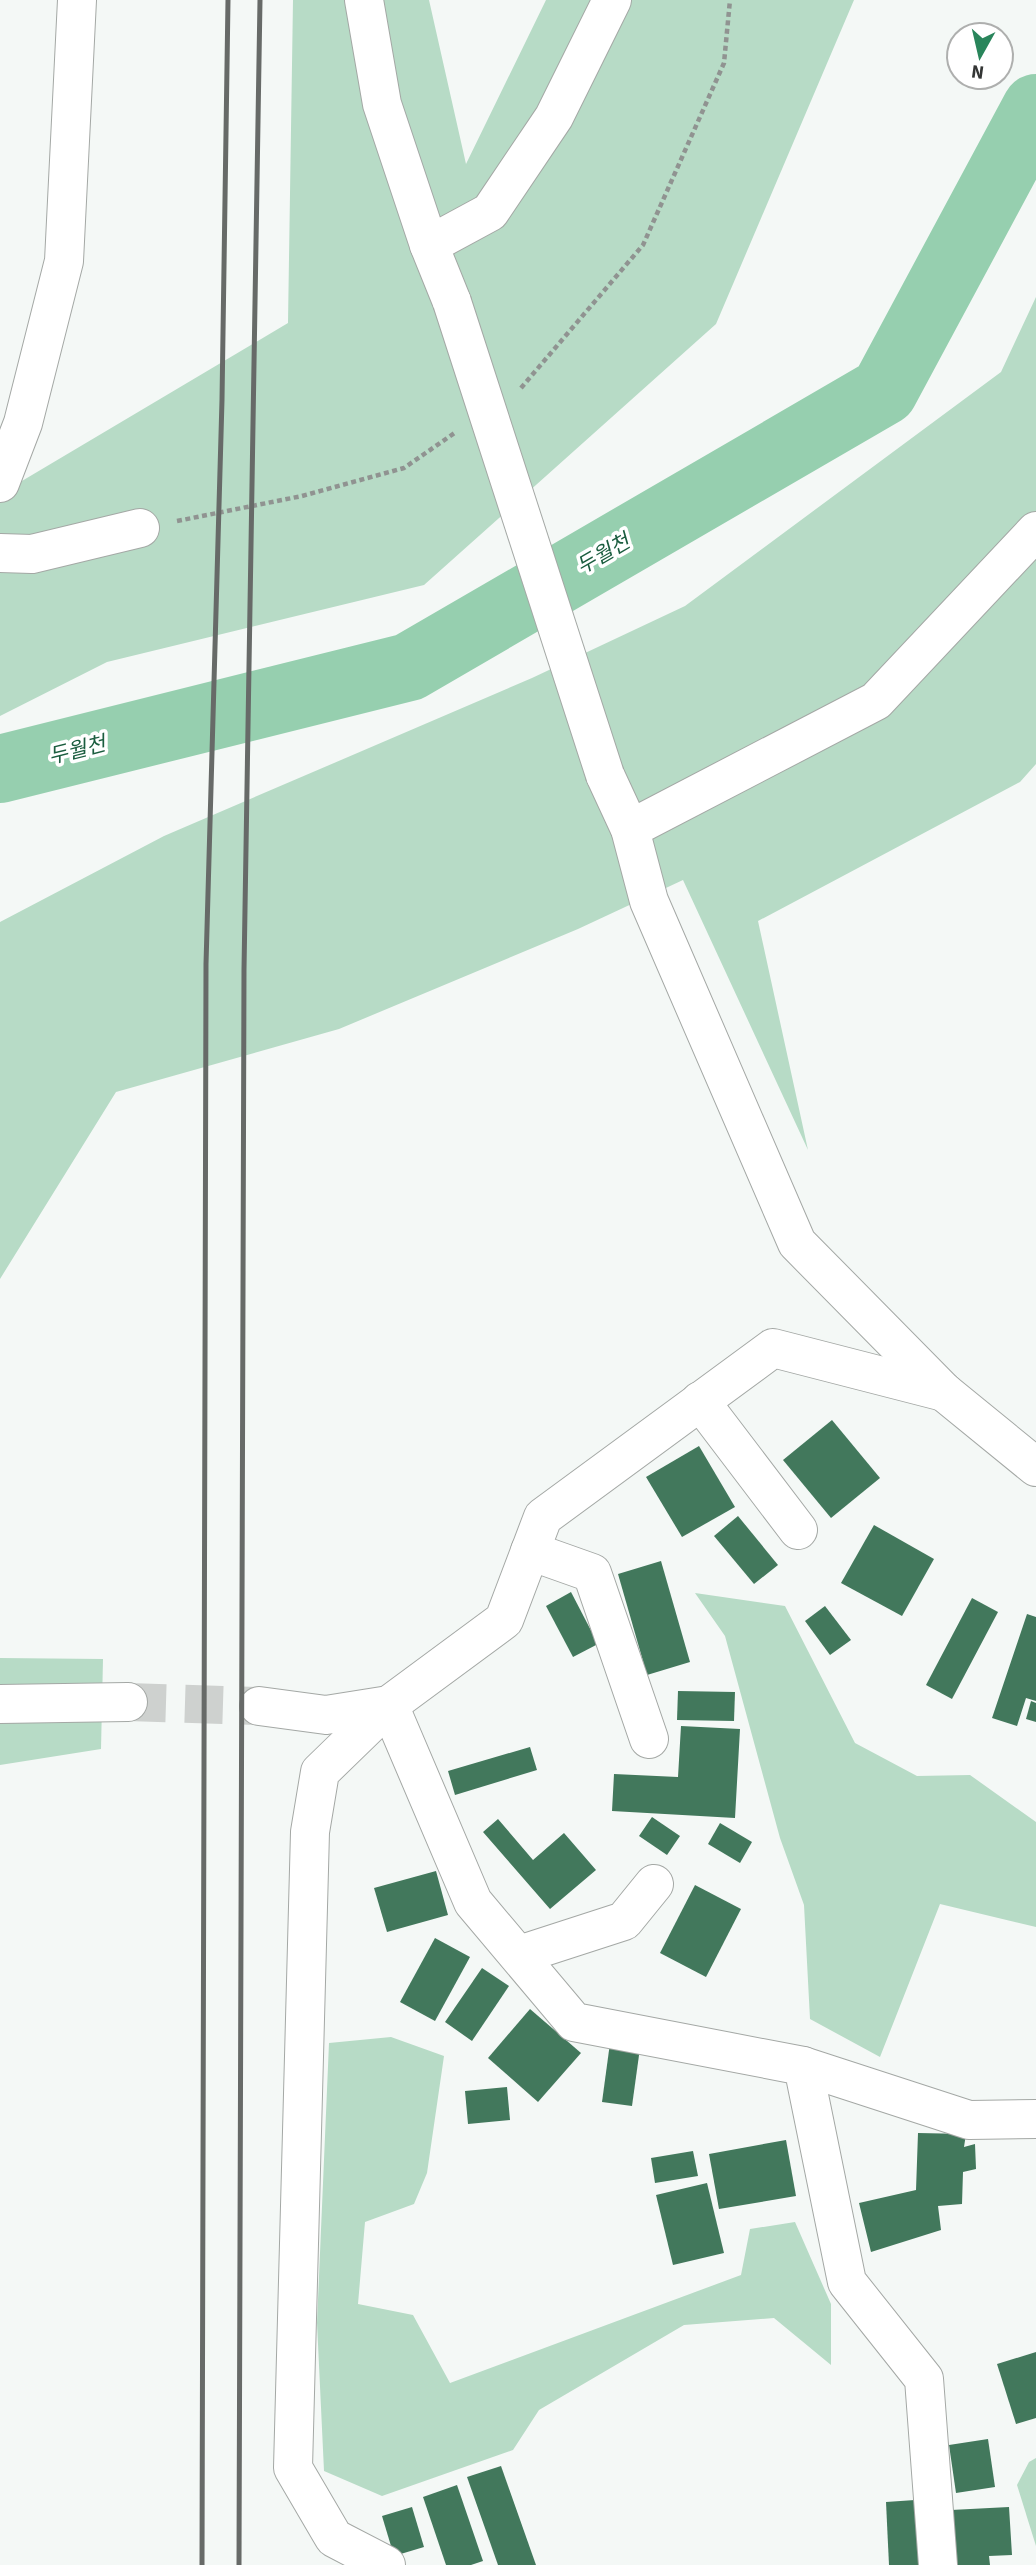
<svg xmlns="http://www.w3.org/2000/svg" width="1036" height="2565" font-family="'Source Sans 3','Noto Sans KR',sans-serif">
<rect width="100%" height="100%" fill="#f4f8f6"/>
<g fill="#b7dbc6">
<polygon points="293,0 429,0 466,164 546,0 854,0 716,324 424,585 107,662 0,716 0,494 288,323"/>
<polygon points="1036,297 1036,764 1020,782 758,921 808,1150 683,880 578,929 339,1029 116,1092 0,1279 0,922 164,836 532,678 685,606 1001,372"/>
<polygon points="695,1593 785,1606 855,1743 917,1776 970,1775 1036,1822 1036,1927 940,1904 880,2057 810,2019 804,1905 780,1838 725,1636"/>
<polygon points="0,1658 103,1659 101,1749 0,1765"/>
<polygon points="391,2037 444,2056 427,2173 414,2204 365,2222 358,2304 413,2315 450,2383 741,2275 750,2229 795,2222 831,2304 831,2365 774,2318 684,2325 539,2410 513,2450 382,2496 324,2471 317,2323 329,2043"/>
<polygon points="1036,2458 1036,2546 1017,2485 1029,2462"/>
</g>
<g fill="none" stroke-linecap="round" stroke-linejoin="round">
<polyline stroke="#96cfaf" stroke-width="68" points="0,769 409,667 884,391 1036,108"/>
</g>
<g fill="#42785c">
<polygon points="832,1420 880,1478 831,1518 783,1460"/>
<polygon points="699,1446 735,1507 682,1537 646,1477"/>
<polygon points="738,1516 778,1565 754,1584 714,1536"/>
<polygon points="874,1525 934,1559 902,1616 841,1583"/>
<polygon points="661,1561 690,1662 647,1675 618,1574"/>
<polygon points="571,1592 598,1644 573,1657 546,1606"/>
<polygon points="972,1598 998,1612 952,1699 926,1685"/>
<polygon points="825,1606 851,1640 830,1655 805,1621"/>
<polygon points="1027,1614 1036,1617 1036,1701 1026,1698 1017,1726 992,1718"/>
<polygon points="678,1691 735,1692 734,1721 677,1720"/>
<polygon points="1031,1701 1036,1703 1036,1722 1026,1719"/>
<polygon points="681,1726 740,1729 735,1818 612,1811 614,1774 678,1777"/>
<polygon points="530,1747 537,1770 455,1795 448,1771"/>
<polygon points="652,1817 680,1836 667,1855 639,1836"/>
<polygon points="498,1819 533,1860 564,1833 596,1870 550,1909 483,1832"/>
<polygon points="720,1823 752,1842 740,1863 708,1844"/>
<polygon points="436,1871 448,1915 387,1932 374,1888"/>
<polygon points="695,1885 741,1909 706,1977 660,1953"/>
<polygon points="435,1938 470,1957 435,2021 400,2002"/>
<polygon points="482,1968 509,1986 472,2041 445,2022"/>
<polygon points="530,2009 581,2053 538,2102 488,2058"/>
<polygon points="610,2043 640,2048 632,2106 602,2102"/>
<polygon points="507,2087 510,2120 468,2124 465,2091"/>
<polygon points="918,2133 966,2134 964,2147 975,2144 976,2169 963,2172 962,2204 938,2206 941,2230 871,2252 859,2203 916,2190"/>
<polygon points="786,2140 796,2196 719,2209 709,2154"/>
<polygon points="693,2151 698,2176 655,2183 651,2158"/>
<polygon points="707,2183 724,2253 673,2265 656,2195"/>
<polygon points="1036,2352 1036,2418 1016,2424 997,2364"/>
<polygon points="988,2439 995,2487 956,2493 949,2445"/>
<polygon points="501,2466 536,2565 498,2565 467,2477"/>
<polygon points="457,2485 483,2561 471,2565 446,2565 423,2497"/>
<polygon points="915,2500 919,2565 889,2565 886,2502"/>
<polygon points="412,2507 424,2547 394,2556 382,2516"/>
<polygon points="1009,2507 1012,2555 989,2556 990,2565 954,2565 951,2510"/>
</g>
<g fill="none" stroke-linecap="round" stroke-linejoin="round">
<polyline stroke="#ced1cf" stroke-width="38" stroke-dasharray="38 19" stroke-linecap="butt" points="128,1702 259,1706"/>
<g stroke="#a4a8a5" stroke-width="40">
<g id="minor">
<polyline points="364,0 382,104 429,245 452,302"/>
<polyline points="429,245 490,212 554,117 612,0"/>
<polyline points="0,483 23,423 64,261 77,0"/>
<polyline points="0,553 32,554 140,528"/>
<polyline points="605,775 630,829 649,901 797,1243 944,1392 1036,1467"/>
<polyline points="630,829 876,701 1036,531"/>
<polyline points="700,1401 798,1530"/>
<polyline points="530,1551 592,1573 649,1739"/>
<polyline points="0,1704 128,1702"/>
<polyline points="389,1705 473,1902 574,2022 803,2066 847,2282 924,2379 938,2565"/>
<polyline points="259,1706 326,1715 389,1705"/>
<polyline points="519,1955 624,1921 654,1884"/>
<polyline points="803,2066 969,2120 1036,2119"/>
<polyline points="386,2565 334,2538 293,2468 310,1832 320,1772 389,1705 504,1620 543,1517 773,1348 944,1392"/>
</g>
</g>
<g stroke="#909391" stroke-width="4.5" stroke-dasharray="5 3.5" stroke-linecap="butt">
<polyline points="521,388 643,245 724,63 730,0"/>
<polyline points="177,521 302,496 404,468 456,432"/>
</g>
<use href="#minor" stroke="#fff" stroke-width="38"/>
<g stroke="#676a68" stroke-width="5">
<polyline points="202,2565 206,964 222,400 228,0"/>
<polyline points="239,2565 244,970 260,0"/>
</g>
<g stroke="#a4a8a5" stroke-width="40" stroke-linecap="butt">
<polyline id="minor-bridge" points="452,302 605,775"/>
</g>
<use href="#minor-bridge" stroke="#fff" stroke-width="38"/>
</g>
<g text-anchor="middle" stroke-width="7" stroke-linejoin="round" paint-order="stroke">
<g font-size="21" font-style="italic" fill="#1b5d3f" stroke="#fff">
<text transform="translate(603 554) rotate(-30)" y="7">두월천</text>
<text transform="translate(77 750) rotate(-14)" y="7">두월천</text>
</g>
</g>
<g transform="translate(980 56) rotate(188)"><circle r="33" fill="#ffffff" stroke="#aeafae" stroke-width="2"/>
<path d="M0-5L12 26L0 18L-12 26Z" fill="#29855b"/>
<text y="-10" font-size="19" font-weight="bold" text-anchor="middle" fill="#343635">N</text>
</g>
</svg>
